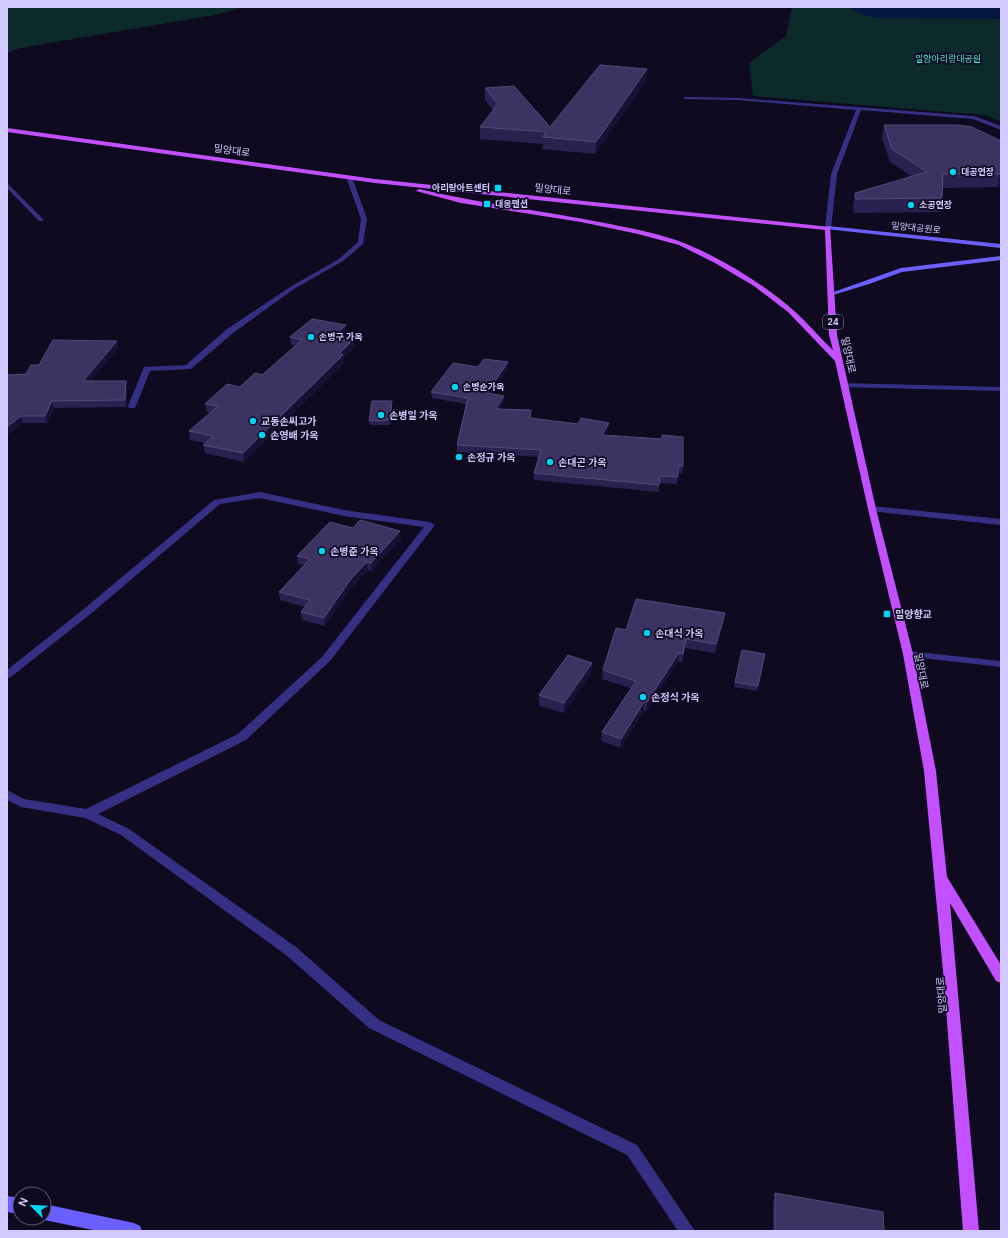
<svg xmlns="http://www.w3.org/2000/svg" width="1008" height="1238" font-family="'DM Sans','Noto Sans KR',sans-serif">
<rect width="100%" height="100%" fill="#0f0a20"/>
<g fill="#0d2a2a">
<polygon points="7,7 14,8 245,7 215,15 20,48 7,53"/>
<polygon points="792,7 1001,7 1001,121 984,115 753,96 749,63 786,36"/>
</g>
<polygon fill="#04173f" points="849,7 1001,7 1001,19 877,18 858,13"/>
<g fill="none" stroke-linecap="round" stroke-linejoin="round">
<g fill="#363084" fill-rule="evenodd">
<polygon points="686,97 738,98 974,116 1001,126 1001,130 973,119 861,110 837,174 831,228 828,230 825,228 831,174 856,110 738,100 684,99 684,97"/>
<polygon points="349,175 352,177 367,219 363,244 343,261 294,289 233,333 191,369 150,371 136,406 135,408 129,408 128,406 144,367 186,365 227,329 290,287 339,259 358,242 361,219 346,177"/>
<polygon points="7,183 43,219 43,221 39,221 7,188"/>
<polygon points="841,383 1001,387 1001,391 844,387 840,385"/>
<polygon points="260,492 344,510 430,522 435,525 330,661 246,740 98,814 129,829 296,947 379,1020 637,1145 695,1231 678,1231 627,1155 369,1028 286,955 121,835 85,818 21,807 7,800 7,790 24,799 86,809 238,734 322,657 424,527 344,516 260,498 220,504 93,612 11,677 7,678 7,670 85,608 214,500"/>
<polygon points="872,506 1001,519 1001,525 869,511 868,509"/>
<polygon points="908,651 1001,661 1001,667 904,656 903,654"/>
</g>
<g fill="#6960ff" fill-rule="evenodd">
<polygon points="828,226 1001,244 1001,248 826,229 825,228"/>
<polygon points="1001,256 1001,260 902,272 869,284 833,295 828,294 901,268"/>
<polygon points="7,1196 20,1198 20,1214 7,1212"/>
<polygon points="44,1204 134,1223 140,1226 142,1231 98,1231 44,1220 40,1218 44,1218"/>
</g>
<path fill="#c350ff" fill-rule="evenodd" d="M7,128L375,179L830,227L837,335L876,509L913,654L936,771L947,877L1001,965V983L996,981L950,903L979,1231H963L944,982L924,771L903,654L868,509L835,361L788,312L754,286L715,263L679,245L638,234L581,222L461,203L416,191L419,189C482,204 547,211 610,224C634,229 661,234 684,243C721,258 762,283 792,309C807,322 819,337 833,350L829,335L825,230L375,183L7,132Z"/>
</g>
<g fill="#2b2150">
<polygon points="646,81 595,154 542,149 543,144 480,139 480,127 493,110 485,100 485,88 550,127"/>
<polygon points="884,125 1001,141 1001,186 997,187 942,188 942,198 939,212 854,213 853,207 855,193 912,177 890,162 882,138"/>
<polygon points="347,333 342,337 355,347 343,359 344,363 244,462 205,453 203,445 205,443 190,440 189,431 210,413 207,412 205,404 240,387 262,375 295,346 291,345 290,337"/>
<polygon points="117,341 118,348 91,381 127,388 127,407 54,408 47,423 23,423 7,435 26,374 39,365"/>
<polygon points="508,362 508,368 491,394 504,402 500,409 531,418 578,424 609,423 608,429 605,436 683,466 682,473 678,473 677,484 659,483 659,492 534,480 534,473 539,457 457,452 457,445 466,404 432,398 431,392 478,367"/>
<polygon points="392,405 390,425 370,425 369,421"/>
<polygon points="353,528 400,531 401,539 372,571 368,570 351,588 325,626 302,620 301,612 305,607 280,600 279,592 304,565 298,564 297,556"/>
<polygon points="724,621 715,653 685,648 682,662 678,662 646,711 644,711 620,748 601,741 602,732 631,688 602,679 603,670 626,630"/>
<polygon points="764,659 757,691 734,687 735,682"/>
<polygon points="592,663 591,673 564,713 539,706 539,695"/>
<polygon points="775,1193 884,1231 773,1231 773,1204"/>
</g>
<g fill="#191035">
<polygon points="647,69 646,81 595,154 596,142"/>
<polygon points="1000,174 1001,174 1001,186 997,187"/>
<polygon points="346,325 347,333 335,344 334,336"/>
<polygon points="354,339 355,347 343,359 344,363 244,462 243,453 339,354"/>
<polygon points="117,341 118,348 85,388 83,381"/>
<polygon points="508,362 508,368 487,400 487,393"/>
<polygon points="126,381 127,388 127,407 125,400"/>
<polygon points="504,396 504,402 496,415 496,409"/>
<polygon points="52,401 54,408 47,423 45,416"/>
<polygon points="392,401 392,405 390,425 390,420"/>
<polygon points="21,416 23,423 7,435 7,427"/>
<polygon points="609,423 608,429 602,442 602,435"/>
<polygon points="400,531 401,539 372,571 371,563"/>
<polygon points="367,562 368,570 351,588 325,626 324,618 350,580"/>
<polygon points="725,613 724,621 715,653 716,644"/>
<polygon points="686,639 685,648 682,662 683,654"/>
<polygon points="679,653 678,662 646,711 647,702"/>
<polygon points="592,663 591,673 564,713 564,703"/>
<polygon points="644,702 644,711 620,748 621,739"/>
</g>
<g fill="#3d3363" stroke="#544a7b">
<polygon points="600,65 647,69 596,142 543,137 546,132 480,127 498,104 485,88 514,86 550,127"/>
<polygon points="884,125 958,125 972,127 1001,141 1001,174 943,174 942,198 856,199 855,193 927,172 892,149"/>
<polygon points="312,319 346,325 334,336 354,339 339,354 343,355 243,453 203,445 213,436 189,431 218,406 205,404 227,384 240,387 255,373 262,375 302,340 290,337"/>
<polygon points="53,340 117,341 83,381 126,381 125,400 52,401 45,416 21,416 7,427 7,375 26,374 31,365 39,365"/>
<polygon points="484,359 508,362 487,393 504,396 496,409 531,410 530,418 578,424 581,418 609,423 602,435 662,439 662,435 683,437 683,466 678,466 678,477 660,476 659,485 534,473 541,450 457,445 468,398 431,392 453,363 478,367"/>
<polygon points="372,401 392,401 390,420 369,421"/>
<polygon points="360,520 400,531 371,563 367,562 350,580 324,618 301,612 310,600 279,592 310,559 297,556 330,522 353,528"/>
<polygon points="636,599 725,613 716,644 686,639 683,654 679,653 647,702 644,702 621,739 602,732 636,681 603,670 616,628 626,630"/>
<polygon points="742,650 765,654 758,686 735,682"/>
<polygon points="568,655 592,663 564,703 539,695"/>
<polygon points="775,1193 883,1212 884,1231 775,1231"/>
</g>
<g fill="#00d4f4" stroke="#0f0a20" stroke-width="1.5">
<circle cx="953" cy="172" r="4"/>
<rect x="494" y="184" width="8" height="8" rx="2"/>
<rect x="483" y="200" width="8" height="8" rx="2"/>
<circle cx="911" cy="205" r="4"/>
<circle cx="311" cy="337" r="4"/>
<circle cx="455" cy="387" r="4"/>
<circle cx="381" cy="415" r="4"/>
<circle cx="253" cy="421" r="4"/>
<circle cx="262" cy="435" r="4"/>
<circle cx="459" cy="457" r="4"/>
<circle cx="550" cy="462" r="4"/>
<circle cx="322" cy="551" r="4"/>
<rect x="883" y="610" width="8" height="8" rx="2"/>
<circle cx="647" cy="633" r="4"/>
<circle cx="643" cy="697" r="4"/>
</g>
<g text-anchor="middle" stroke-width="3.5" stroke-linejoin="round" paint-order="stroke">
<g font-size="9" fill="#49ebc8" stroke="#0f0a20">
<text x="948" y="62">밀양아리랑대공원</text>
</g>
<g font-size="9" font-weight="bold" fill="#d1c9ff" stroke="#0f0a20" text-anchor="start">
<text x="961" y="175">대공연장</text>
<text x="490" y="191" text-anchor="end">아리랑아트센터</text>
<text x="495" y="207">대웅맨션</text>
<text x="919" y="208">소공연장</text>
<text x="319" y="340">손병구 가옥</text>
<text x="463" y="390">손병순가옥</text>
</g>
<g font-size="9" fill="#d1c9ff" stroke="#0f0a20">
<text transform="translate(916 228) rotate(6)" y="3">밀양대공원로</text>
</g>
<rect fill="#0f0a20" stroke="#9790bc" stroke-width="1" x="823" y="315" width="20" height="14" rx="3"/>
<g font-size="9" font-weight="bold" fill="#d1c9ff">
<text x="833" y="325">24</text>
</g>
<g font-size="10" fill="#d1c9ff" stroke="#0f0a20">
<text transform="translate(232 150) rotate(8)" y="4">밀양대로</text>
<text transform="translate(553 189) rotate(6)" y="4">밀양대로</text>
<text transform="translate(849 355) rotate(78)" y="4">밀양대로</text>
<text transform="translate(922 671) rotate(79)" y="4">밀양대로</text>
<text transform="translate(941 995) rotate(-95)" y="4">밀양대로</text>
</g>
<g font-size="10" font-weight="bold" fill="#d1c9ff" stroke="#0f0a20" text-anchor="start">
<text x="389" y="419">손병일 가옥</text>
<text x="261" y="425">교동손씨고가</text>
<text x="270" y="439">손영배 가옥</text>
<text x="467" y="461">손정규 가옥</text>
<text x="558" y="466">손대곤 가옥</text>
<text x="330" y="555">손병준 가옥</text>
<text x="895" y="618">밀양향교</text>
<text x="655" y="637">손대식 가옥</text>
<text x="651" y="701">손정식 가옥</text>
</g>
</g>
<rect width="1008" height="1238" fill="none" stroke="#d1c9ff" stroke-width="16"/>
<g transform="translate(32 1206) rotate(294)"><circle r="19" fill="#0f0a20" stroke="#5d5679"/>
<path d="M0-3L7 15L0 10L-7 15Z" fill="#00d4f4"/>
<text y="-6" font-size="11" font-weight="bold" text-anchor="middle" fill="#d1c9ff">N</text>
</g>
</svg>
